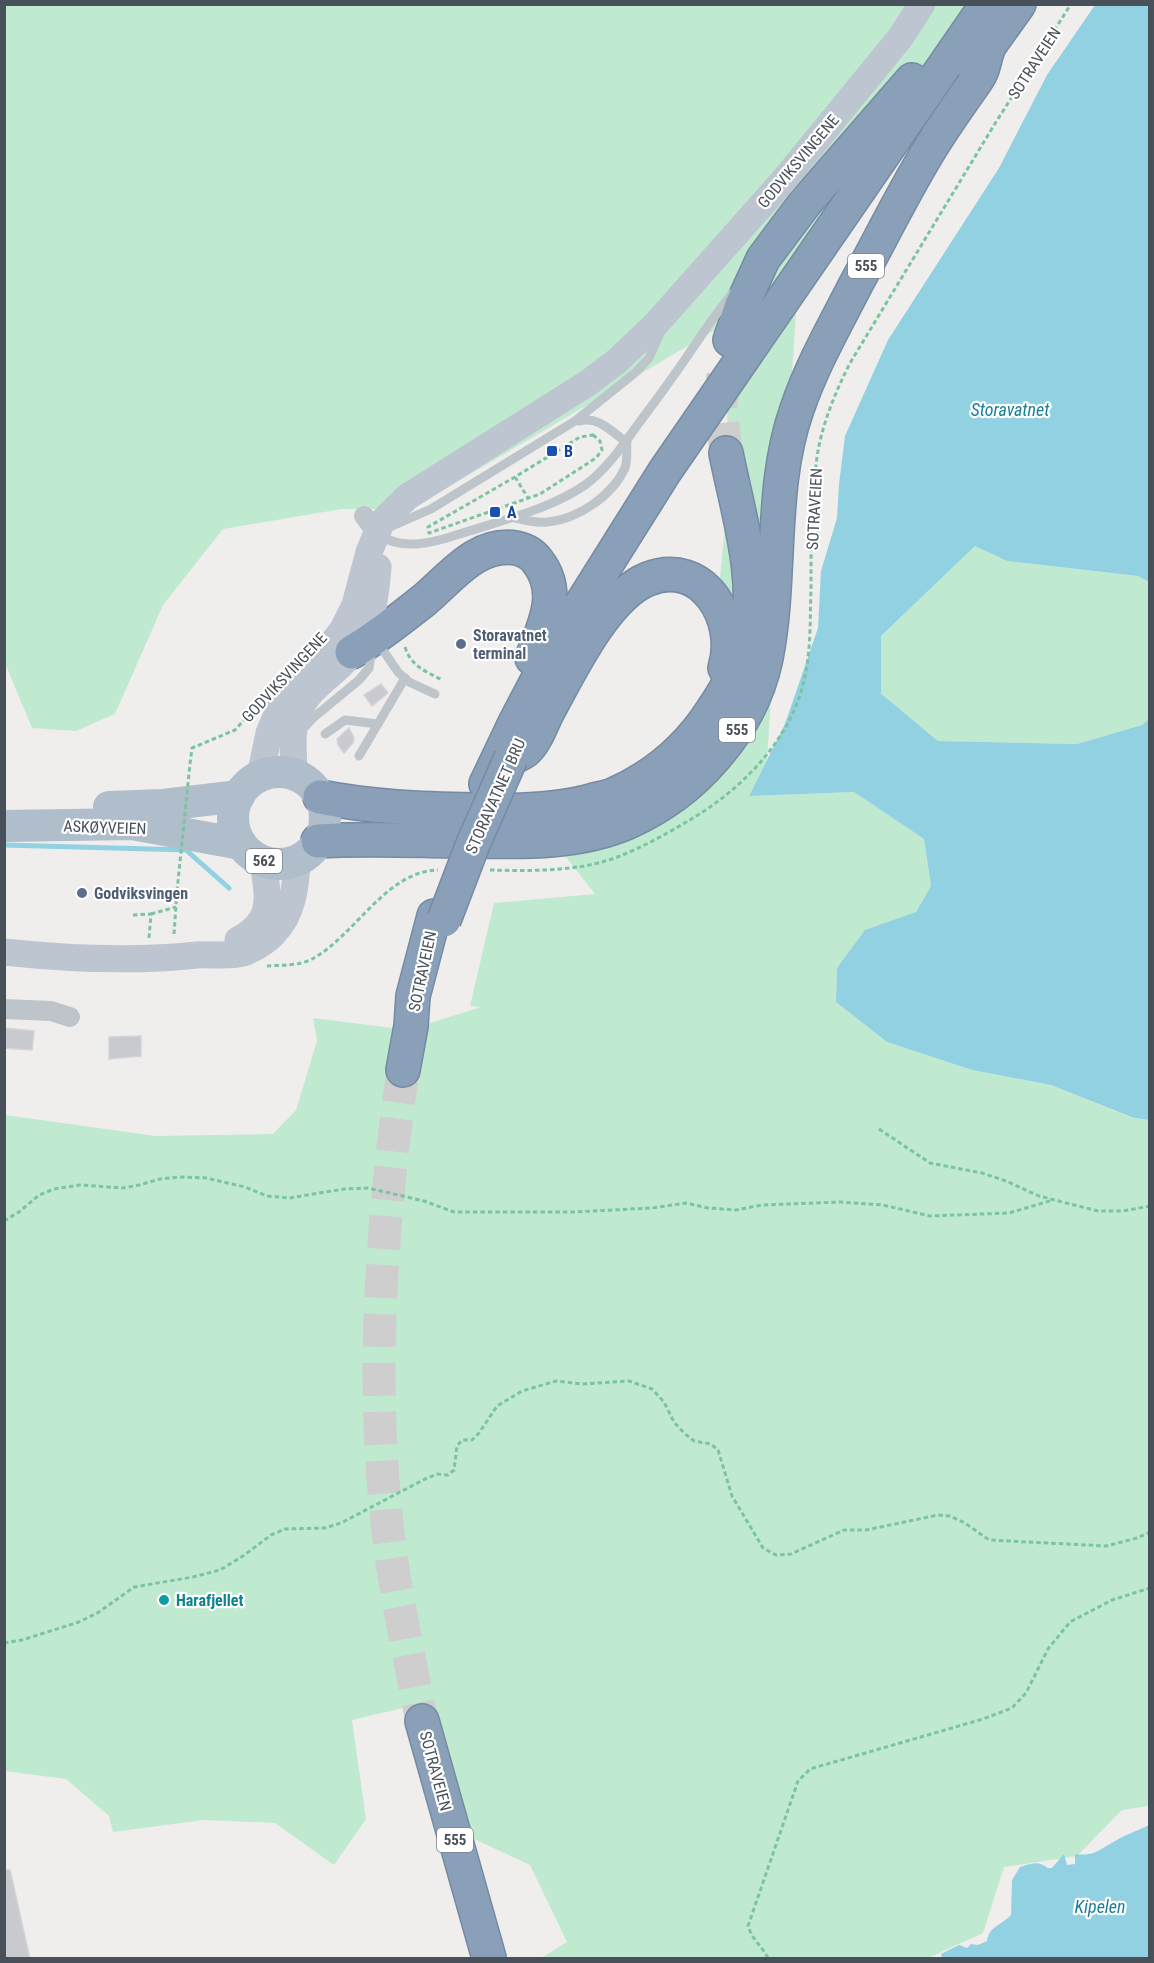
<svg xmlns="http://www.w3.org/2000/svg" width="1154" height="1963" font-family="'Roboto Condensed',sans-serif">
<rect width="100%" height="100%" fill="#f0eded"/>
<g fill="#c0ead0">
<polygon points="5,5 1018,5 968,54 799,265 767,760 749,796 854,792 924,839 931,886 916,912 837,968 836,1002 887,1042 972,1070 1051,1085 1133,1118 1149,1120 1149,1806 1122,1810 1077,1856 1004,1867 983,1933 928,1958 541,1958 567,1942 530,1865 453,1829 454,1789 416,1705 352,1720 366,1819 334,1865 275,1823 204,1820 113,1832 109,1816 66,1779 5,1771 5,1115 156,1136 273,1134 296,1110 317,1041 313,1018 408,1030 481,1007 470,1006 494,903 595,894 547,833 655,787 710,680 729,485 725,324 411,509 342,509 223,529 163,605 115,714 76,731 32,728 4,661"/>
<polygon points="975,546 1007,561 1138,576 1149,582 1149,719 1142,725 1077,744 938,741 881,694 881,636"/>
</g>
<g fill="#91d1e2">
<polygon points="1095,5 1149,5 1149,582 1138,576 1007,561 975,546 881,636 881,694 885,697 938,741 1077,744 1142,725 1149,719 1149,1120 1134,1118 1051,1085 972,1070 887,1042 836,1002 837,968 865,930 916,912 931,886 924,839 854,792 749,796 785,724 818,628 821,571 837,518 839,484 845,436 888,340 999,168 1047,75"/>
<path d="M1149,1825V1958H942L941,1954L959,1945L967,1948L971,1944L978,1945L987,1941C989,1926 1002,1925 1011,1915L1012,1880L1020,1867C1027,1865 1036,1861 1043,1865C1051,1869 1043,1868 1052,1868L1064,1854L1067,1865L1075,1864V1854C1093,1856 1096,1852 1110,1844C1122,1836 1137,1831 1149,1825Z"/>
</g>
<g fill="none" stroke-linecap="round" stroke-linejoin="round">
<polyline stroke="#91d1e2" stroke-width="5" points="4,845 186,850 229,888"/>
</g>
<g fill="#c9cad0" stroke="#d2d4d8" stroke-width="1.5">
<polygon points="381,684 388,693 372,706 364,695"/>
<polygon points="349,728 354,738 353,743 344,753 338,745 337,739"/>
<polygon points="4,1028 34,1031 32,1050 4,1048"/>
<polygon points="141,1036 141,1056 109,1059 109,1037"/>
<polygon points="4,1870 10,1870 30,1959 4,1959"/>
</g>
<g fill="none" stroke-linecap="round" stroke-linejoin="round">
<g stroke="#cececf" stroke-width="33" stroke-dasharray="33 16" stroke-linecap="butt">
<polyline points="723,374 721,407 726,453"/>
<path d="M403,1070C380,1232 369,1393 391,1556C399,1611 411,1666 422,1721"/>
</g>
<g stroke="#758ba3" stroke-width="36">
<g id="highway">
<polyline points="974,67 1019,4"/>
<polyline points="730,340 742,305 763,259 805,203 912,80"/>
<path d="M352,652C378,637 400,619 423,601C451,578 476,542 516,548C525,550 533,554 538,562C562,593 544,626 532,658"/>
<path d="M511,758C516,756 524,753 527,749C535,742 542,723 547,713C569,673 605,596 648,579C703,557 740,620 725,668"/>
<polyline points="486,784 516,721 557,643 665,471 987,4"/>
<path d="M320,797C370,807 422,809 474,810C512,811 549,811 587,802C595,799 605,798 613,795C654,777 688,748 712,711C727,689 740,667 746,642C760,580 738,513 726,453"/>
<path d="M318,841C370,838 423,841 474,841C525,842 581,843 628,822C661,807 691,785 714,758C740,729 758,697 766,658C782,576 769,488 797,409C812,365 835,325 856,284C880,240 902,195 928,152C940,132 954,112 968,92C972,86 978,79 981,72C984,65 985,57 988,49"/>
<polyline points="403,1070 411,1026 413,996 434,916"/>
<polyline points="422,1721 489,1958"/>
</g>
</g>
<g stroke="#7bc4a1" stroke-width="3" stroke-dasharray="4.5 3" stroke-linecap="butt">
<polygon points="593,435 600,441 602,450 596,458 540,494 429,533 428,527 515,477 580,437"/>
<polyline points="515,477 528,498"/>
<path d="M405,647C411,666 425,671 442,680"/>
<polyline points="190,764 192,748 235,730 253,710"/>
<path d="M490,870C532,871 580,872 620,856C645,846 670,832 693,818C746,786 795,735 806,671C811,644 810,616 811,589C811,545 811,501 817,457C822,424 835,393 850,363L996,122L1071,4"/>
<polyline points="151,914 176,907"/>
<polyline points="133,915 151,914 149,938"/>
<polyline points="174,934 177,891"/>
<path d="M267,966C280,965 300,966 312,959C355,936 386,871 438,870"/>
<polyline points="879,1129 930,1163 982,1173 1006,1181 1039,1196 1098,1211 1123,1211 1150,1206"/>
<polyline points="4,1221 19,1212 39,1195 54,1189 80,1185 123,1188 139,1185 160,1179 181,1177 206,1178 245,1187 267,1196 289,1198 344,1189 368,1188 424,1201 454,1212 573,1212 652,1208 686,1203 708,1208 736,1210 762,1205 840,1202 883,1205 930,1216 1009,1213 1053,1200"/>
<polyline points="4,1643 22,1640 79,1622 99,1612 134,1587 193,1577 220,1570 243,1556 271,1535 285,1529 325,1528 341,1523 425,1479 437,1474 448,1475 454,1470 457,1446 462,1440 472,1440 479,1433 497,1406 522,1391 556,1381 582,1384 629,1381 652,1389 664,1402 674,1422 684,1433 694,1441 711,1444 718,1450 732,1496 763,1548 776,1555 791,1554 844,1530 866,1530 938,1515 950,1516 965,1523 989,1540 1106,1546 1137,1538 1150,1532"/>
<path d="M768,1958C762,1946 753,1941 748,1926L798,1781L810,1769L983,1719L1012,1708L1026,1693L1048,1649L1070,1622L1112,1600L1150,1588"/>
</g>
<g stroke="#bdc5cb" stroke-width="9">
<path d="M579,421C597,416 609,429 622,439L627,440"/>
<path d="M511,517C523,520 535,523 548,522C578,519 612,496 625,468C628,460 626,448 627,440"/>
<polyline points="390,527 431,509 575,421 636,372 649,358 661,331"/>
<path d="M378,534C404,553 439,541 466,532C504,520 552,508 585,485C607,469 624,444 639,423C657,399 674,376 690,352C704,332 717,311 733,293"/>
<polyline points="378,643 398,672 409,682 435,694"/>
<polyline points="303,729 313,718 359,680 369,668 372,649"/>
<polyline points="325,734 345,720 378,724"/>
<polyline points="359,756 405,678"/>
</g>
<g stroke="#bdc5cb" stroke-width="20">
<polyline points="364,516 377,533"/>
<polyline points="4,1009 51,1011 70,1017"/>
</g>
<g stroke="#bdc6d0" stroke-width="27">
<path d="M294,775C294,754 290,730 299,711C308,690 327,679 342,664C371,635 375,606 378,567"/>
<polyline points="260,777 269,733 283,700 299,679 331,645 343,629 355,605 369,552 381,523 407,497 588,383 617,361 655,325 783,181 900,38 922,4"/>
<path d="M238,940C275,920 268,898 263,861"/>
<path d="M4,952C69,959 133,962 197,955C213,954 228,957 243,953C254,949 267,941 274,933C293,914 296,886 297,860"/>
</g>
<g stroke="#b0bdca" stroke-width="32">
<circle cx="279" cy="818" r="46"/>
<polyline points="109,807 163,805 239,796"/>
<polyline points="4,826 132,824 241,844"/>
</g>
<use href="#highway" stroke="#8aa0b8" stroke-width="33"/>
<g stroke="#758ba3" stroke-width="36" stroke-linecap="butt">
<polyline id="highway-bridge" points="444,920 473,844 511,758"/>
</g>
<polyline stroke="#7bc4a1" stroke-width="3" stroke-dasharray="4.5 3" stroke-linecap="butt" points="177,891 190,764"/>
<use href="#highway-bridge" stroke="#8aa0b8" stroke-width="33"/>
</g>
<g fill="#1a4fb4" stroke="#fff" stroke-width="2">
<rect x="546" y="445" width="12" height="12" rx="3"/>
<rect x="489" y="506" width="12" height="12" rx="3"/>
</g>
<g fill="#5c6f8a" stroke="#fff" stroke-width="2">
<circle cx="461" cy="644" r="6"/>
<circle cx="82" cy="893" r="6"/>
</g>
<circle fill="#0f9aa8" stroke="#fff" stroke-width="2" cx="164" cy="1600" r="6"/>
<g text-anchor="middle" stroke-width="4.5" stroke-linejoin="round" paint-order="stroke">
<g fill="#fff" stroke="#7f848b" stroke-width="1.5">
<rect x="848" y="254" width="36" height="24" rx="4.5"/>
<rect x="719" y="718" width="36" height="24" rx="4.5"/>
<rect x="246" y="849" width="36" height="24" rx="4.5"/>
<rect x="437" y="1828" width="36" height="24" rx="4.5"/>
</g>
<g font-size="15" font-weight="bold" fill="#485059">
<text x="866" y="271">555</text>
<text x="737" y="735">555</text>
<text x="264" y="866">562</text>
<text x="455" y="1845">555</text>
</g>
<g font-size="16" fill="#485059" stroke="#fff">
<text transform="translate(1034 63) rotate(-57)" y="6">SOTRAVEIEN</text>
<text transform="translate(798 161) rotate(-50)" y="6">GODVIKSVINGENE</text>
<text transform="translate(814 509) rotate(-87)" y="6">SOTRAVEIEN</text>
<text transform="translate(284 677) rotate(-47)" y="6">GODVIKSVINGENE</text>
<text transform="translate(495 796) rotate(-66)" y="6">STORAVATNET BRU</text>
<text transform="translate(105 827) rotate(2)" y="6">ASKØYVEIEN</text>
<text transform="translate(422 971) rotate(-78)" y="6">SOTRAVEIEN</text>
<text transform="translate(436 1771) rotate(75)" y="6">SOTRAVEIEN</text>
</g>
<g font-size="16" font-weight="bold" fill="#164399" stroke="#fff" text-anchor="start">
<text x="564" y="457">B</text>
<text x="507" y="518">A</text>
</g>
<g font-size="16" font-weight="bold" fill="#4e5e75" stroke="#fff" text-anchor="start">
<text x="473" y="641">Storavatnet<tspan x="473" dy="18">terminal</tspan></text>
<text x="94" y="899">Godviksvingen</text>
</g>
<g font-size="16" font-weight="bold" fill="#0d838f" stroke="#fff" text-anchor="start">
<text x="176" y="1606">Harafjellet</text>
</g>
<g font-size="18" font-style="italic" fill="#1a7e99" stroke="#fff">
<text x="1010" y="416">Storavatnet</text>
<text x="1100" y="1913">Kipelen</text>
</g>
</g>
<rect width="1154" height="1963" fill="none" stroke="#485059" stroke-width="12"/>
</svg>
